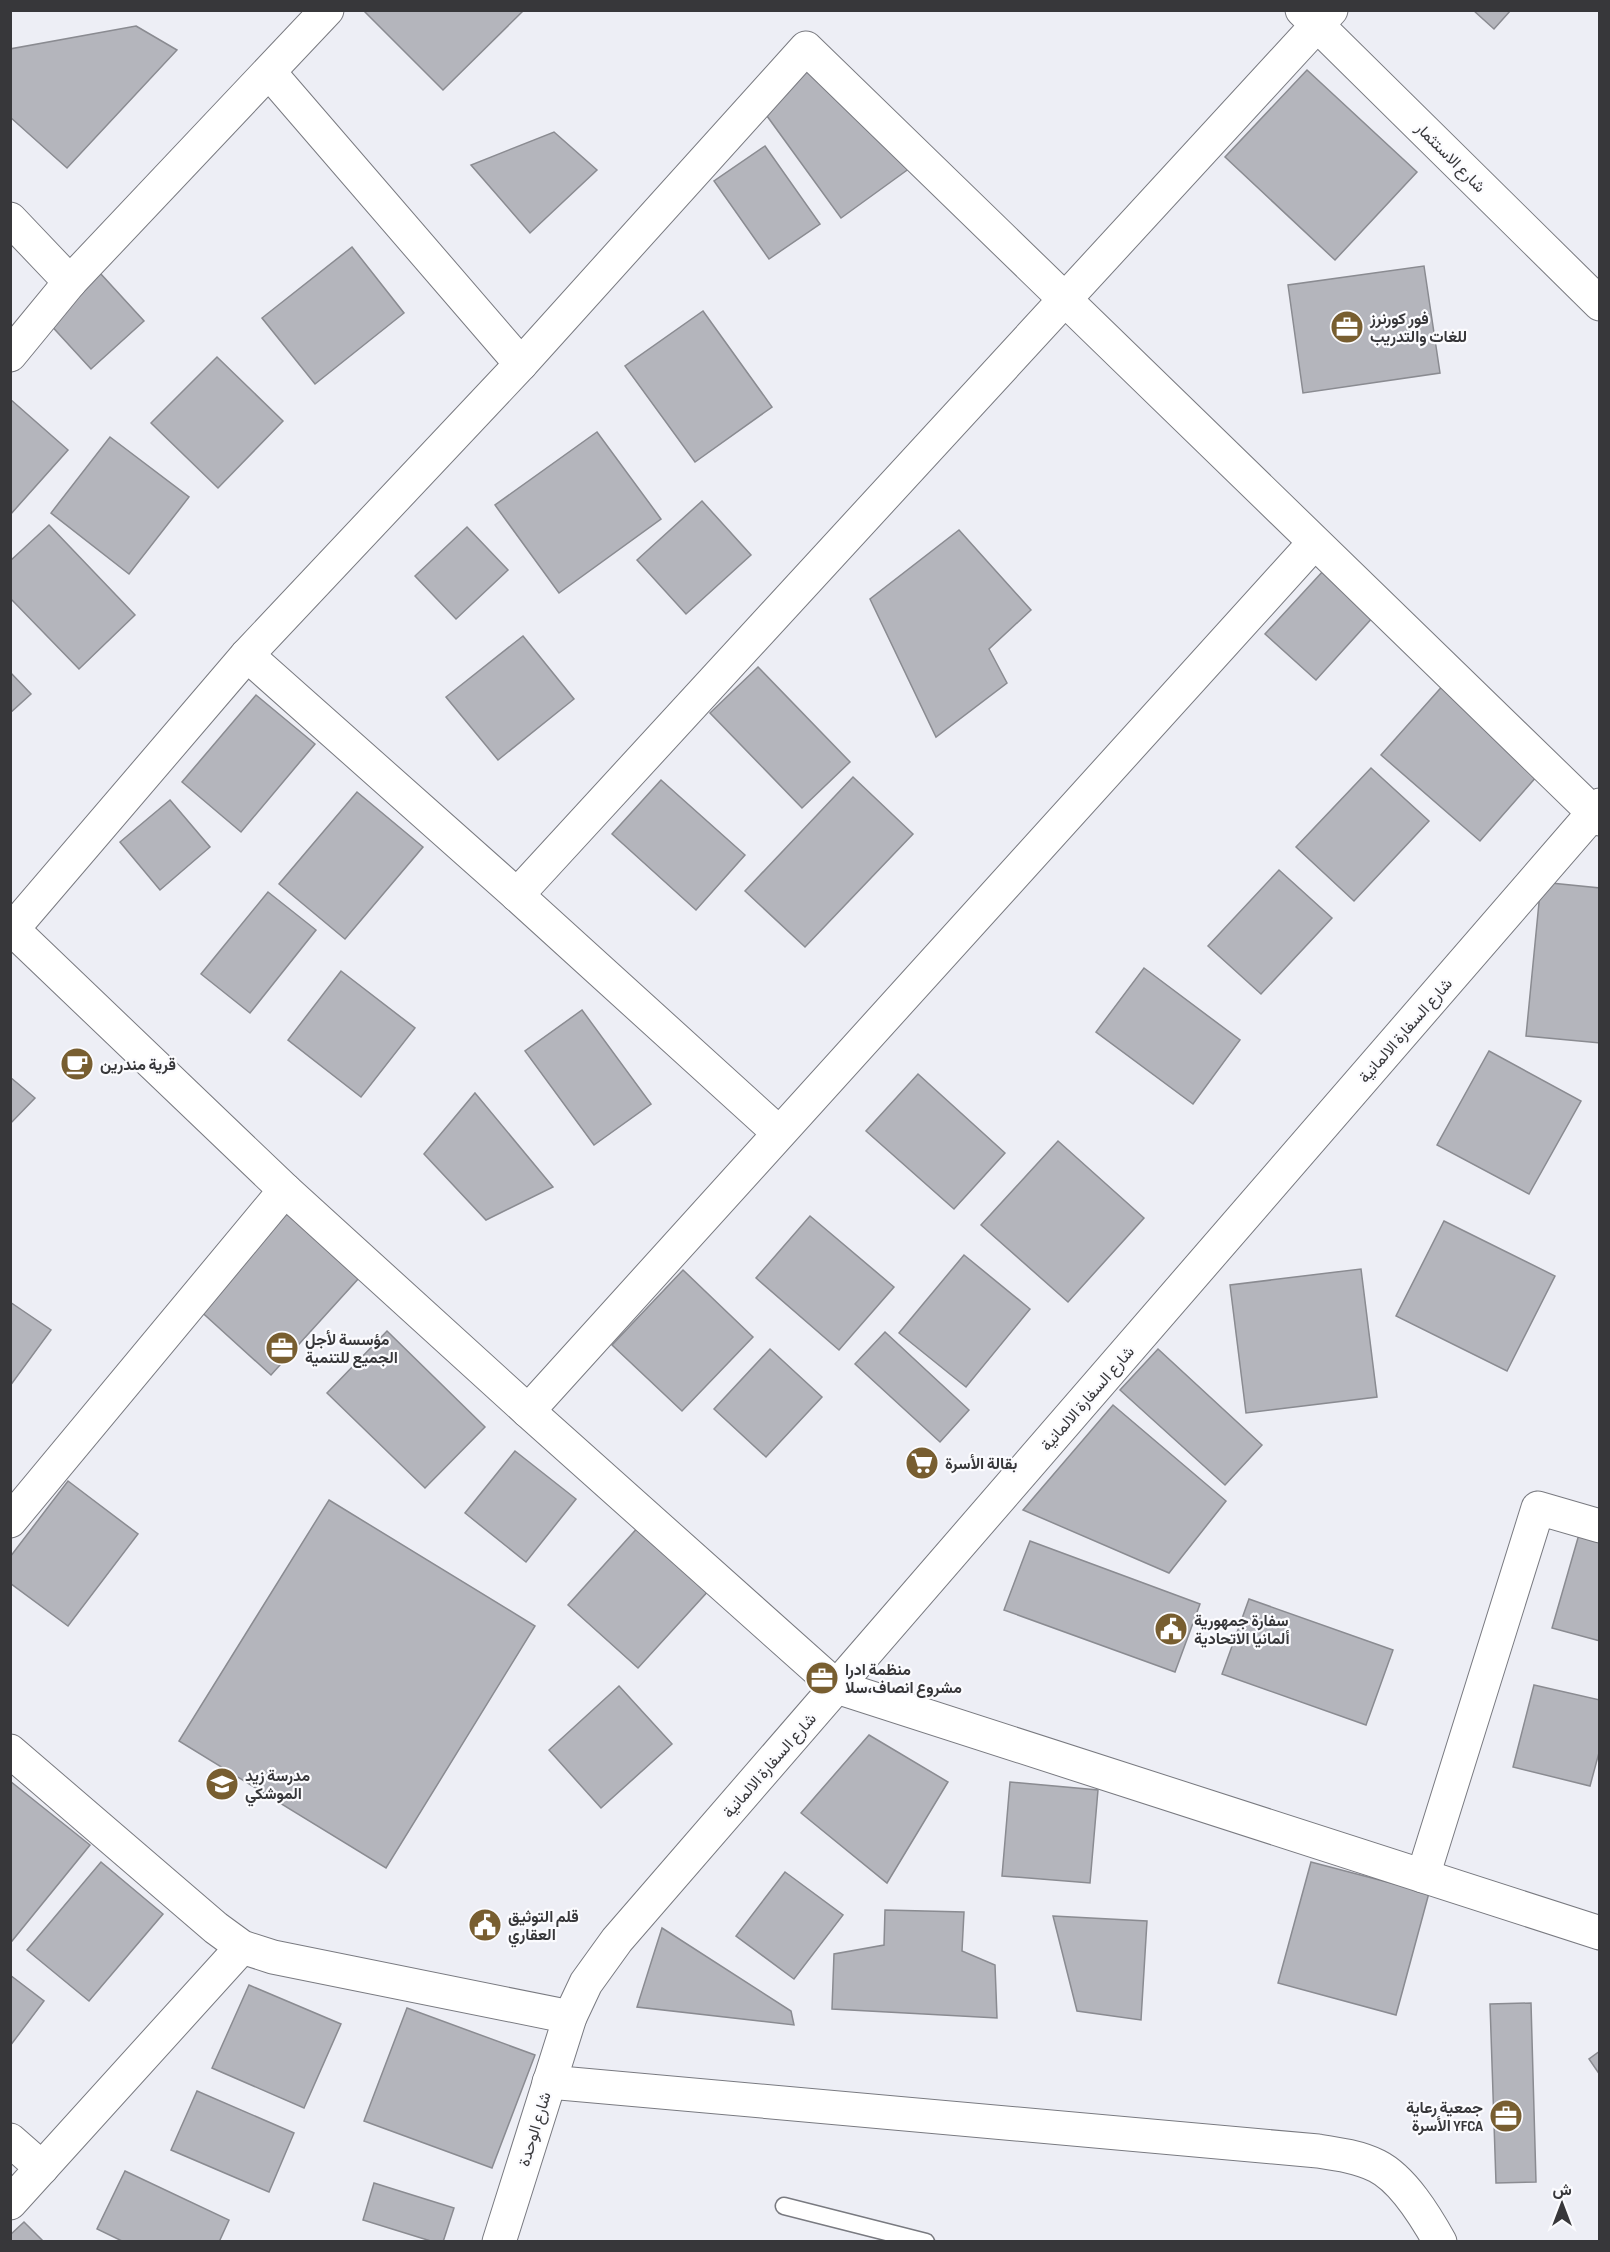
<svg xmlns="http://www.w3.org/2000/svg" width="1610" height="2252" font-family="'Sofia Sans Condensed',Vazirmatn,sans-serif">
<rect width="100%" height="100%" fill="#edeef5"/>
<g fill="#b4b5bc" stroke="#8a8b91" stroke-width="1.5">
<polygon points="363,10 524,10 443,90"/>
<polygon points="1473,10 1511,10 1494,29"/>
<polygon points="136,26 177,50 67,168 10,117 10,49"/>
<polygon points="800,62 910,168 841,218 759,105"/>
<polygon points="1307,70 1417,172 1335,260 1225,157"/>
<polygon points="554,132 597,170 530,233 471,165"/>
<polygon points="765,146 820,224 769,259 714,181"/>
<polygon points="352,247 404,313 315,384 262,318"/>
<polygon points="1424,266 1440,373 1303,393 1288,285"/>
<polygon points="100,273 144,321 91,369 47,321"/>
<polygon points="703,311 772,407 695,462 625,366"/>
<polygon points="217,357 283,421 218,488 151,423"/>
<polygon points="10,399 68,450 10,515"/>
<polygon points="597,432 661,519 559,593 495,505"/>
<polygon points="110,437 189,497 129,574 51,513"/>
<polygon points="702,501 751,555 686,614 637,560"/>
<polygon points="49,525 135,615 79,669 10,598 10,561"/>
<polygon points="467,527 508,570 456,619 415,576"/>
<polygon points="959,530 1031,610 989,649 1007,683 936,737 870,599"/>
<polygon points="1324,570 1374,616 1316,680 1265,634"/>
<polygon points="523,636 574,699 498,760 446,697"/>
<polygon points="758,667 850,762 802,808 710,713"/>
<polygon points="10,672 31,694 10,713"/>
<polygon points="1454,673 1552,759 1480,841 1381,755"/>
<polygon points="256,695 315,744 241,832 182,782"/>
<polygon points="1371,768 1429,821 1354,901 1296,847"/>
<polygon points="853,777 913,834 805,947 745,891"/>
<polygon points="661,780 745,855 696,910 612,834"/>
<polygon points="357,792 423,847 345,939 279,884"/>
<polygon points="170,800 210,847 160,890 120,842"/>
<polygon points="1279,870 1332,918 1261,994 1208,946"/>
<polygon points="1541,882 1600,888 1600,1043 1526,1036"/>
<polygon points="268,892 316,930 250,1013 201,974"/>
<polygon points="1144,968 1240,1040 1193,1104 1096,1032"/>
<polygon points="341,971 415,1028 361,1097 288,1040"/>
<polygon points="582,1010 651,1104 594,1145 525,1051"/>
<polygon points="1489,1051 1581,1101 1529,1194 1437,1145"/>
<polygon points="918,1074 1005,1153 954,1209 866,1131"/>
<polygon points="10,1077 35,1098 10,1124"/>
<polygon points="475,1093 553,1187 486,1220 424,1154"/>
<polygon points="1058,1141 1144,1218 1068,1302 981,1225"/>
<polygon points="283,1210 359,1278 271,1375 196,1307"/>
<polygon points="810,1216 894,1287 839,1350 756,1278"/>
<polygon points="1444,1221 1555,1276 1507,1371 1396,1316"/>
<polygon points="964,1255 1030,1309 966,1387 899,1333"/>
<polygon points="1361,1269 1377,1397 1246,1413 1230,1285"/>
<polygon points="683,1270 753,1337 682,1411 612,1345"/>
<polygon points="10,1302 51,1330 10,1386"/>
<polygon points="387,1331 485,1427 425,1488 327,1393"/>
<polygon points="885,1332 969,1410 940,1442 855,1364"/>
<polygon points="770,1349 822,1397 766,1457 714,1409"/>
<polygon points="1158,1349 1262,1445 1225,1485 1120,1390"/>
<polygon points="1113,1405 1226,1501 1169,1573 1023,1510"/>
<polygon points="515,1451 576,1499 526,1562 465,1513"/>
<polygon points="68,1481 138,1534 68,1626 10,1583 10,1557"/>
<polygon points="329,1500 535,1626 386,1868 179,1741"/>
<polygon points="641,1524 711,1588 638,1668 568,1605"/>
<polygon points="1580,1531 1600,1537 1600,1641 1552,1628"/>
<polygon points="1030,1541 1200,1604 1175,1672 1004,1610"/>
<polygon points="1249,1599 1393,1650 1366,1725 1222,1674"/>
<polygon points="1534,1685 1600,1700 1600,1749 1590,1786 1513,1767"/>
<polygon points="619,1686 672,1744 601,1808 549,1750"/>
<polygon points="869,1735 948,1782 887,1883 801,1813"/>
<polygon points="10,1781 90,1845 12,1941 10,1940"/>
<polygon points="1010,1782 1098,1790 1090,1883 1002,1876"/>
<polygon points="101,1862 163,1914 89,2001 27,1950"/>
<polygon points="1311,1862 1429,1893 1396,2015 1278,1983"/>
<polygon points="785,1872 843,1915 794,1979 736,1936"/>
<polygon points="885,1910 964,1912 962,1951 995,1965 997,2018 832,2009 834,1954 884,1945"/>
<polygon points="1053,1916 1147,1921 1141,2020 1077,2011"/>
<polygon points="662,1928 791,2011 794,2025 637,2007"/>
<polygon points="10,1975 44,2001 10,2046"/>
<polygon points="249,1985 341,2024 304,2108 212,2068"/>
<polygon points="1531,2003 1536,2182 1496,2183 1490,2004"/>
<polygon points="407,2008 535,2055 492,2168 364,2121"/>
<polygon points="1600,2051 1600,2075 1589,2059"/>
<polygon points="197,2091 294,2133 269,2192 171,2150"/>
<polygon points="125,2171 229,2220 219,2242 124,2242 97,2229"/>
<polygon points="374,2183 454,2208 443,2242 434,2242 363,2220"/>
<polygon points="24,2222 44,2242 10,2242 10,2235"/>
</g>
<g fill="none" stroke-linecap="round" stroke-linejoin="round">
<g stroke="#797a80" stroke-width="19">
<polyline id="service" points="784,2206 926,2242"/>
</g>
<g stroke="#797a80" stroke-width="35">
<g id="minor">
<polyline points="269,72 521,364"/>
<polyline points="10,219 70,282"/>
<polyline points="10,355 70,282 327,10"/>
<polyline points="247,655 517,895 779,1133"/>
<polyline points="517,895 1331,10"/>
<polyline points="10,927 285,1190 528,1411 837,1687 1600,1933"/>
<polyline points="10,932 247,655 521,364 806,48 1600,819"/>
<polyline points="528,1411 1314,543"/>
<polyline points="10,1521 285,1190"/>
<polyline points="10,1751 216,1928 242,1947 273,1957 570,2017"/>
<polyline points="1423,1876 1538,1508 1600,1526"/>
<path d="M549,2082L1318,2151C1338,2154 1359,2157 1377,2166C1403,2179 1426,2217 1440,2242"/>
<polyline points="10,2140 42,2168"/>
<polyline points="10,2203 242,1947"/>
<polyline points="499,2242 570,2017 586,1983 617,1940 1600,805"/>
</g>
</g>
<g stroke="#797a80" stroke-width="35">
<polyline id="tertiary" points="1302,10 1600,304"/>
</g>
<use href="#service" stroke="#fff" stroke-width="16"/>
<use href="#minor" stroke="#fff" stroke-width="33"/>
<use href="#tertiary" stroke="#fff" stroke-width="33"/>
</g>
<defs>
<g id="office-disc" transform="scale(1.725)"><circle r="9.5" fill="#785e30" stroke="#fbfbfe"/><path d="M-6-3h4V-5.5h4V-3h4V5H-6ZM-1-4.5V-3h2v-1.5ZM-6 0V1H6V0Z" fill="#fff"/></g>
<g id="cafe-disc" transform="scale(1.725)"><circle r="9.5" fill="#785e30" stroke="#fbfbfe"/><path d="M-5.5-4.5H6V0H3Q3 3.5 0 3.5H-2.5Q-5.5 3.5-5.5 0ZM3-3.2v2h1.7v-2ZM-6 4.5H4V6H-6Z" fill="#fff"/></g>
<g id="supermarket-disc" transform="scale(1.725)"><circle r="9.5" fill="#785e30" stroke="#fbfbfe"/><path d="M-6-5.5h2.5l.6 2H6L4.5 2H-2.5L-4.4-4H-6ZM-1.5 3.2a1.3 1.3 0 1 0 .1 0ZM3 3.2a1.3 1.3 0 1 0 .1 0Z" fill="#fff"/></g>
<g id="civic-disc" transform="scale(1.725)"><circle r="9.5" fill="#785e30" stroke="#fbfbfe"/><path d="M-.6-6.5H3V-4.5H.6V-3L4-1V1h2V6H-6V1h2V-1L-.6-3ZM-1.2 2.5V6h2.4V2.5Z" fill="#fff"/></g>
<g id="school-disc" transform="scale(1.725)"><circle r="9.5" fill="#785e30" stroke="#fbfbfe"/><path d="M0-5L7-2L0 1L-7-2ZM-4 1L0 2.5L4 1V4Q0 6-4 4Z" fill="#fff"/></g>
</defs>
<g fill-rule="evenodd">
<use href="#office-disc" x="1347" y="327"/>
<use href="#cafe-disc" x="77" y="1064"/>
<use href="#office-disc" x="282" y="1348"/>
<use href="#supermarket-disc" x="922" y="1463"/>
<use href="#civic-disc" x="1171" y="1629"/>
<use href="#office-disc" x="822" y="1678"/>
<use href="#school-disc" x="222" y="1784"/>
<use href="#civic-disc" x="485" y="1925"/>
<use href="#office-disc" x="1506" y="2116"/>
</g>
<g text-anchor="middle" stroke-width="4.5" stroke-linejoin="round" paint-order="stroke">
<g font-size="16" fill="#37373a" stroke="#fbfbfe">
<text transform="translate(1451 157) rotate(45)" y="6">شارع الاستثمار</text>
<text transform="translate(1405 1030) rotate(-49)" y="6">شارع السفارة الالمانية</text>
<text transform="translate(1087 1398) rotate(-49)" y="6">شارع السفارة الالمانية</text>
<text transform="translate(769 1765) rotate(-49)" y="6">شارع السفارة الالمانية</text>
<text transform="translate(534 2129) rotate(-73)" y="6">شارع الوحدة</text>
</g>
<g font-size="16" font-weight="bold" fill="#37373a" stroke="#fbfbfe" text-anchor="start">
<text x="1370" y="324">فور كورنرز<tspan x="1370" dy="18">للغات والتدريب</tspan></text>
<text x="100" y="1070">قرية مندرين</text>
<text x="305" y="1345">مؤسسة لأجل<tspan x="305" dy="18">الجميع للتنمية</tspan></text>
<text x="945" y="1469">بقالة الأسرة</text>
<text x="1194" y="1626">سفارة جمهورية<tspan x="1194" dy="18">ألمانيا الاتحادية</tspan></text>
<text x="845" y="1675">منظمة ادرا<tspan x="845" dy="18">مشروع انصاف،سلا</tspan></text>
<text x="245" y="1781">مدرسة زيد<tspan x="245" dy="18">الموشكي</tspan></text>
<text x="508" y="1922">قلم التوثيق<tspan x="508" dy="18">العقاري</tspan></text>
<text x="1483" y="2113" text-anchor="end">جمعية رعاية<tspan x="1483" dy="18">الأسرة YFCA</tspan></text>
</g>
</g>
<rect width="1610" height="2252" fill="none" stroke="#37373a" stroke-width="24"/>
<g transform="translate(1562 2204)" stroke="#fbfbfe" stroke-width="4.5" paint-order="stroke">
<path d="M0-4.5L10 22L0 15L-10 22Z" fill="#37373a"/>
<text y="-9" font-size="16" font-weight="bold" text-anchor="middle" fill="#37373a">ش</text>
</g>
</svg>
